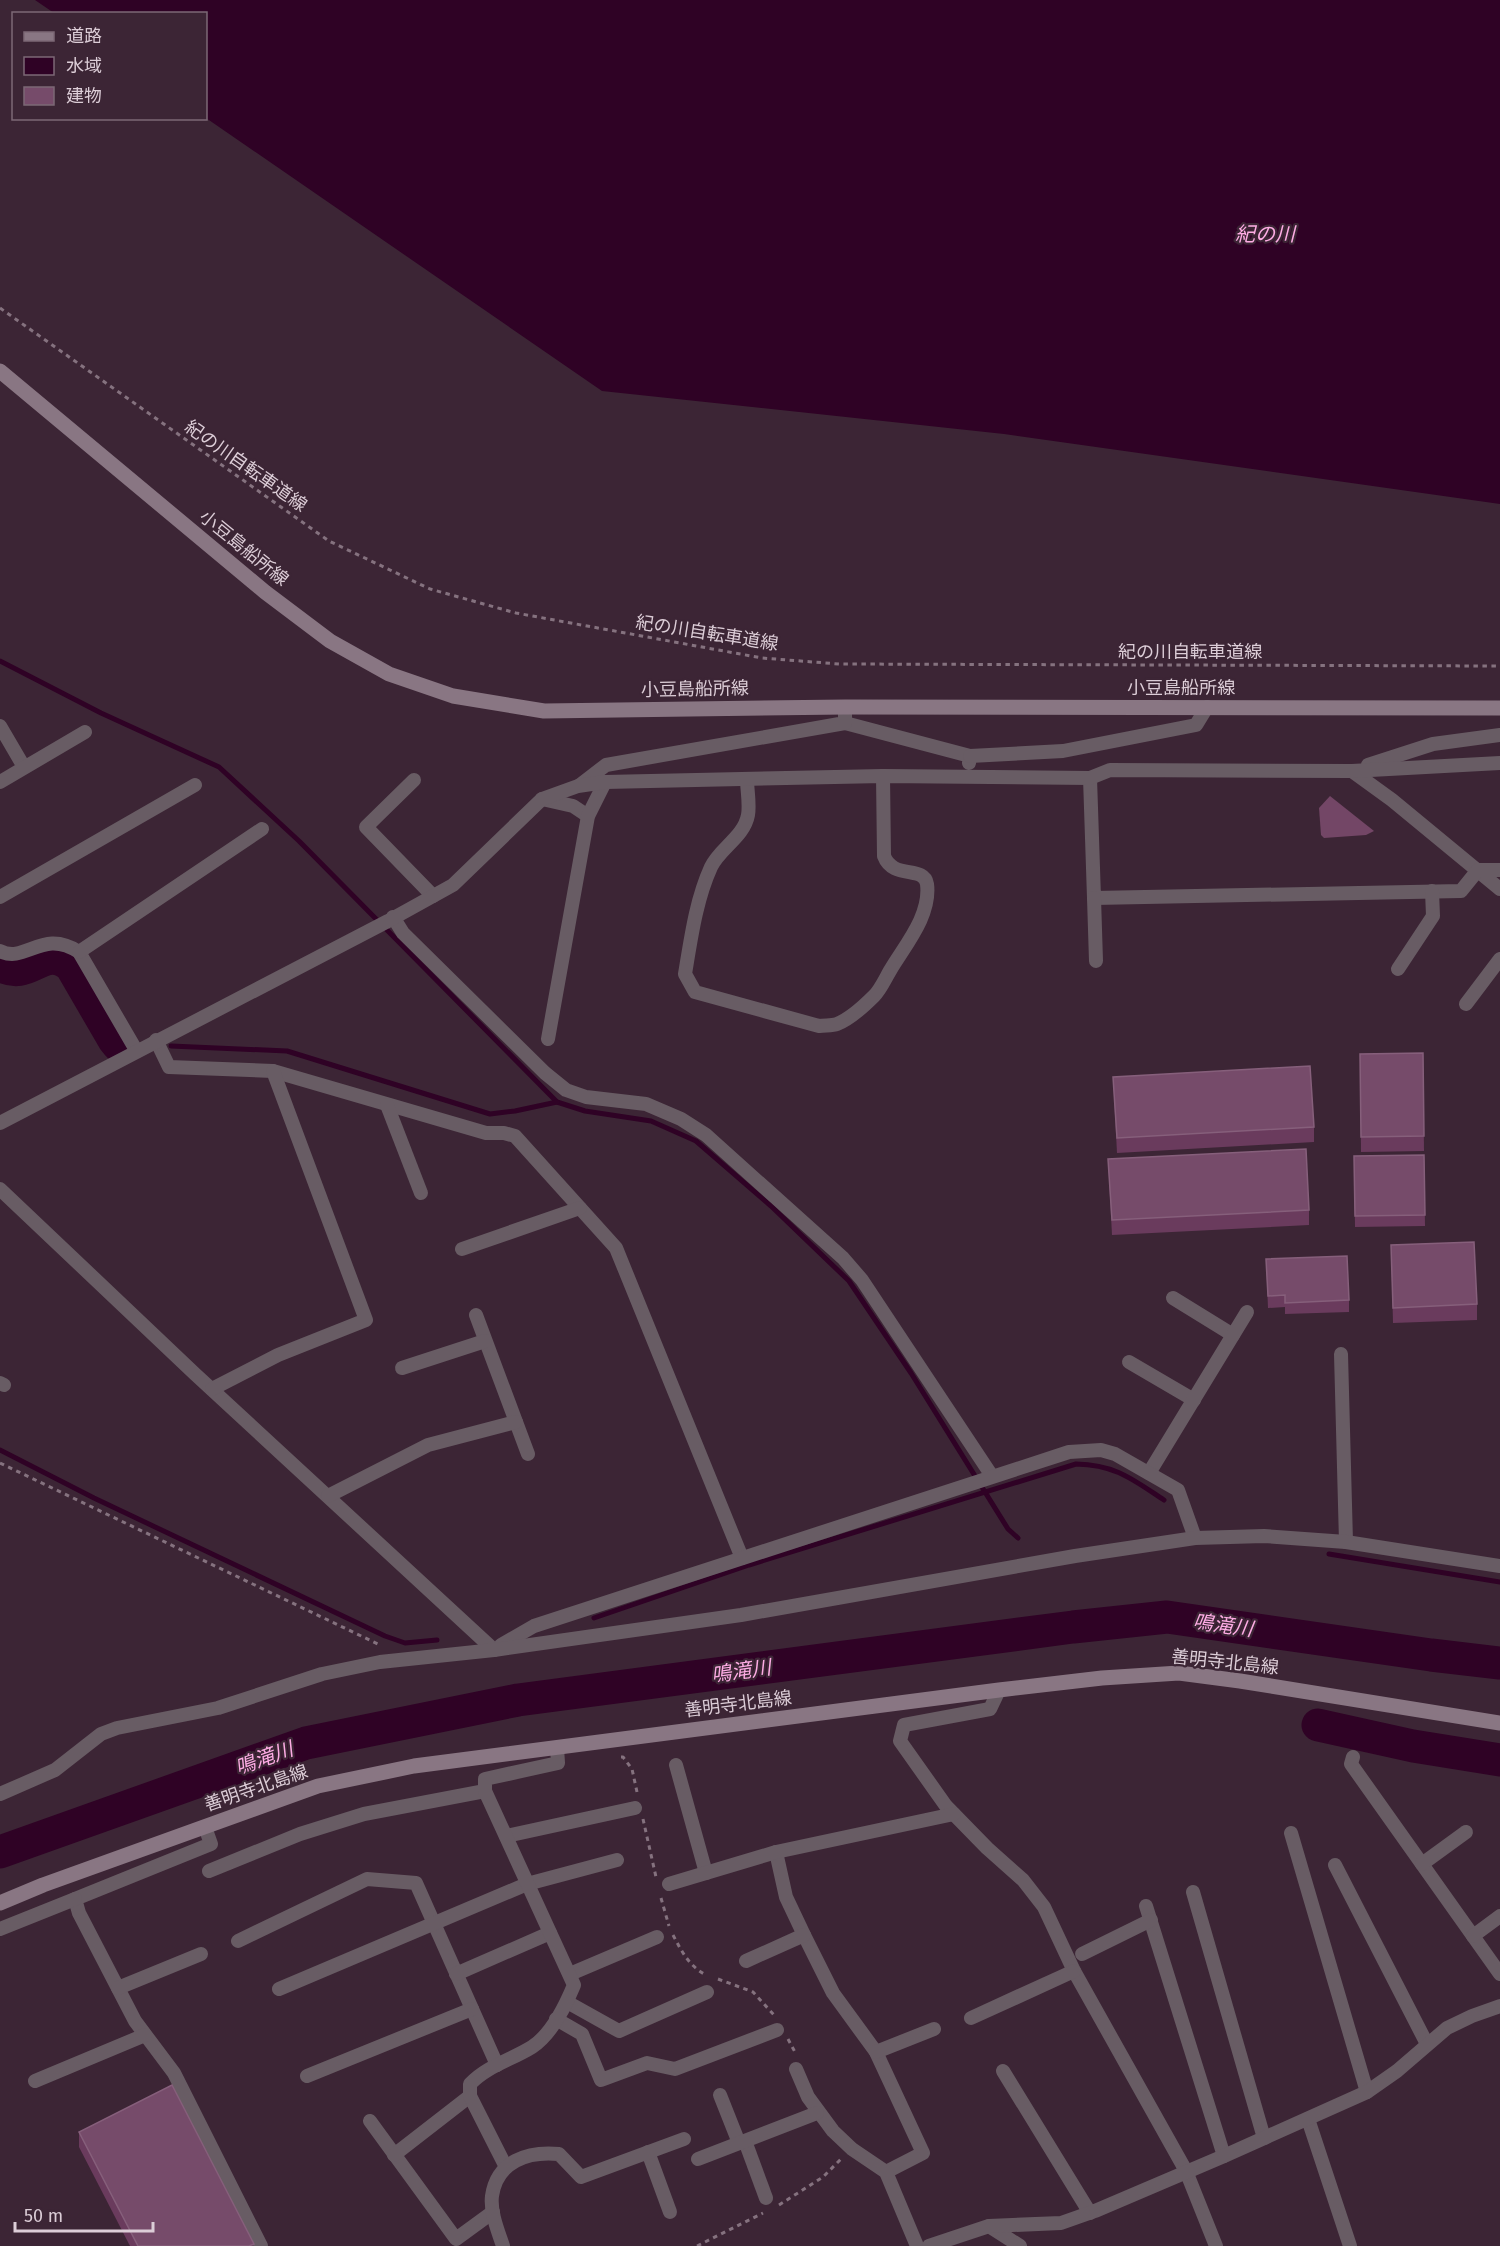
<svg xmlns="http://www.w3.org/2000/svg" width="1500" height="2246" font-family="'Fira Sans','Noto Sans JP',sans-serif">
<rect width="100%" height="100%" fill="#3c2535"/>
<polygon fill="#734666" points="1330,796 1374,831 1366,835 1324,838 1321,835 1319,808"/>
<polygon fill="#2f0225" points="35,0 1500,0 1500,504 1004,434 602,391 206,118 206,14 54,13"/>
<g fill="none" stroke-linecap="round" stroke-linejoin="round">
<g stroke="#2f0225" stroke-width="5">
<polyline points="0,661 101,713 219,767 299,841 557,1102 585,1111 651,1121 696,1141 771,1206 849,1281 911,1373 1008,1529 1018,1538"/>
<polyline points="171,1046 287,1051 490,1114 515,1111 557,1102"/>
<polyline points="0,1450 94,1498 385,1636 405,1643 437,1640"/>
<polyline points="1329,1554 1500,1582"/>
<path d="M594,1618L749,1565L1076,1464C1116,1465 1132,1479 1164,1500"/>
</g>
<g stroke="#2f0225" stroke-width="33">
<path d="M0,965C31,983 42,942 71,966L114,1040L118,1045"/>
<polyline points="1318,1725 1413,1746 1500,1760"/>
<polyline points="0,1852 306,1743 518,1700 1073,1627 1167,1617 1431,1655 1500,1663"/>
</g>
<g stroke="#85727f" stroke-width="3" stroke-dasharray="4.5 4.5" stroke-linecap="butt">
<polyline points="0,308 329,541 430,589 516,613 762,658 839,664 1500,666"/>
<polyline points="0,1463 380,1645"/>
<polyline points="621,1757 623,1757 632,1769 637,1792"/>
<polyline points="643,1819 656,1877"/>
<polyline points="661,1898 669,1926"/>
<path d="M673,1935C682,1952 689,1966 706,1975"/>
<polyline points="718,1979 753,1992 774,2015"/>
<polyline points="788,2039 796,2054"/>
<polyline points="779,2205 823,2177 841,2159"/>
<polyline points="697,2246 763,2213"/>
</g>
<g stroke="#685c64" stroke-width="14">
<polyline points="845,723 970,756 969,763"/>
<polyline points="0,726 24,767"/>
<polyline points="970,756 1063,751 1196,725 1207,707"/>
<polyline points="1368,765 1433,744 1500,735"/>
<polyline points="1352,771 1392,800 1500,889"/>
<polyline points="1090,778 1094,898 1461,891 1478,870 1500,870"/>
<path d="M747,779C747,790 750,804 748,815C744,837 720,848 711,867C696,900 691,938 685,974L695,992L819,1026C825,1025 832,1026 837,1024C850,1019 864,1006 874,996C881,989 886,977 891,969C906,944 931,915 927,884C924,865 893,880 884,856L883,776"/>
<polyline points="414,780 366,827 433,896"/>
<polyline points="0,782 85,732"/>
<polyline points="580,785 606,765 845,723 845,707"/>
<polyline points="542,799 573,806 588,816"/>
<polyline points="0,897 195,785"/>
<polyline points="1094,898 1096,961"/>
<polyline points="393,917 403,933 545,1073 566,1090 586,1097 646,1104 681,1119 706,1135 843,1258 862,1280 992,1476"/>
<path d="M0,951C26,964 42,928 79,952L136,1050"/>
<polyline points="79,952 262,829"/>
<polyline points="1398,969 1433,916 1432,891"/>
<polyline points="1466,1004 1500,959"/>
<polyline points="548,1039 588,816 605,782"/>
<polyline points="156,1040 169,1067 273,1071 486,1133 504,1133 515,1136 616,1248 742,1558"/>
<polyline points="387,1105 421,1193"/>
<polyline points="0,1123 388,921 453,885 542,799 578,786 605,782 883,776 1090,778 1110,770 1352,771 1500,763"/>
<polyline points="0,1189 195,1374 494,1650"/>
<polyline points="462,1249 580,1208"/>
<polyline points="1173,1298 1233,1335"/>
<polyline points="476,1315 528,1454"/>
<polyline points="1341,1354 1346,1542"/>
<polyline points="1129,1362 1194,1400"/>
<polyline points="402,1368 485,1341"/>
<polyline points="0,1383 4,1385"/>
<polyline points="212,1389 278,1355 366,1320 273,1071"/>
<polyline points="1149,1473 1247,1312"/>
<polyline points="328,1496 428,1445 516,1422"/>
<polyline points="501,1645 534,1626 1069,1452 1101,1450 1115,1454 1178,1490 1195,1538"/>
<polyline points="999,1690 990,1709 904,1725 900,1741 946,1806 987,1848 1023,1880 1044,1907 1074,1971 1186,2171 1216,2246"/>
<polyline points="1353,1757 1351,1764 1500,1974"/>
<polyline points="676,1765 706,1873"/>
<polyline points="0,1794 55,1770 101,1734 117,1728 218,1708 322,1674 380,1662 494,1650 741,1615 1075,1556 1195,1538 1264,1536 1346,1542 1500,1566"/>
<polyline points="205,1827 211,1844 75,1899 79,1913 135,2021 174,2073 261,2246"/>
<polyline points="1291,1833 1367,2092"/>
<polyline points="506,1836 635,1808"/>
<polyline points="776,1852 786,1897 804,1935 833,1993 876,2052 923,2153 886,2172"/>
<polyline points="1422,1864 1466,1832"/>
<polyline points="1335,1865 1427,2044"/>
<polyline points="209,1871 300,1834 364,1814 485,1791"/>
<polyline points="669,1884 776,1852 954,1814"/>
<polyline points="1193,1892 1264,2138"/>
<polyline points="1146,1906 1224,2156"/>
<polyline points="0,1929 75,1899"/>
<polyline points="1473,1936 1500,1916"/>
<polyline points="238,1941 367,1879 416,1883 497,2065"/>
<polyline points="1082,1954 1151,1920"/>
<polyline points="746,1961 804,1935"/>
<polyline points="456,1974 550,1933"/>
<polyline points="570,1974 657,1937"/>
<polyline points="118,1988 201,1954"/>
<polyline points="279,1989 527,1884 617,1860"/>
<polyline points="567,2002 619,2031 707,1992"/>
<polyline points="971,2018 1074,1971"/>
<polyline points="556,2019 582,2034 601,2080 647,2063 675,2069 777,2030"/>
<polyline points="876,2052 934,2029"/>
<polyline points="796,2069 808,2097 833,2131 852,2149 886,2172 917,2246"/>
<polyline points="1003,2071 1090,2213"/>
<polyline points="307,2076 472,2009"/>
<polyline points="35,2081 145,2035"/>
<polyline points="720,2095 739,2143"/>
<polyline points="1308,2119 1350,2246"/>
<polyline points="370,2121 456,2239 493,2212"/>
<polyline points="745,2141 766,2198"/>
<polyline points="648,2152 670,2212"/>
<polyline points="394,2155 470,2096"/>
<polyline points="698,2159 817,2113"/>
<path d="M506,2167L470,2096V2084C487,2066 511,2060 532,2047C552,2034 565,2007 574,1985L485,1791V1779L558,1763L557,1748"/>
<polyline points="989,2226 1020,2246"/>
<path d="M503,2246C498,2231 490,2212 492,2196C497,2161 528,2151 559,2154L581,2177L684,2139"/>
<polyline points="929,2246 989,2226 1061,2223 1095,2211 1224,2156 1367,2092 1397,2071 1447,2028 1472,2016 1500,2006"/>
</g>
<g stroke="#897683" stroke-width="15">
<polyline points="0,371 265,592 330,641 389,674 453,696 544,711 845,707 1500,708"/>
<polyline points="0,1903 43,1885 318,1786 414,1766 999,1690 1102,1678 1179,1673 1240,1681 1500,1723"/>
</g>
</g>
<g fill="#6a3b5d">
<polygon points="1423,1053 1424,1151 1361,1152 1360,1054"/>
<polygon points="1113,1077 1314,1127 1314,1142 1117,1153"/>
<polygon points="1424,1155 1425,1226 1355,1227 1354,1156"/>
<polygon points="1108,1159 1309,1210 1309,1225 1112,1235"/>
<polygon points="1391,1245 1477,1304 1477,1320 1393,1323"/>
<polygon points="1266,1259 1349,1300 1349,1312 1285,1314 1285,1307 1268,1308"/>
<polygon points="79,2132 254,2246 130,2246 79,2147"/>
</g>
<g fill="#764b6a" stroke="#865f7b" stroke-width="1.5">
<polygon points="1423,1053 1424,1136 1361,1137 1360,1054"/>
<polygon points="1310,1066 1314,1127 1117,1138 1113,1077"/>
<polygon points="1306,1149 1309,1210 1112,1220 1108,1159"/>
<polygon points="1424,1155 1425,1215 1355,1216 1354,1156"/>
<polygon points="1474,1242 1477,1304 1393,1308 1391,1245"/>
<polygon points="1347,1256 1349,1300 1285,1303 1285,1295 1268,1296 1266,1259"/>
<polygon points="172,2085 254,2244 249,2246 138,2246 79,2132"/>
</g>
<g text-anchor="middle" stroke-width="4.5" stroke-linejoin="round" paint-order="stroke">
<g font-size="18" fill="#dccdd7" stroke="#3c2535">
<text transform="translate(246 466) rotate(35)" y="6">紀の川自転車道線</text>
<text transform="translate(244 548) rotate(39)" y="6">小豆島船所線</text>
<text transform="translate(707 633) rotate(9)" y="6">紀の川自転車道線</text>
<text x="1190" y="658">紀の川自転車道線</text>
<text x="1181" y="694">小豆島船所線</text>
<text transform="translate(695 689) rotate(-1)" y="6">小豆島船所線</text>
<text transform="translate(1225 1662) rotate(6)" y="6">善明寺北島線</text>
<text transform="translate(738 1704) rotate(-7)" y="6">善明寺北島線</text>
<text transform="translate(256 1788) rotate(-19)" y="6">善明寺北島線</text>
</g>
<g font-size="20" font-style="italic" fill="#fdace4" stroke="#3c2535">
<text x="1265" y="241">紀の川</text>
<text transform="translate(1223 1625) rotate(8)" y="7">鳴滝川</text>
<text transform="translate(741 1671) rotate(-8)" y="7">鳴滝川</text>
<text transform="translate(264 1758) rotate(-20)" y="7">鳴滝川</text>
</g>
</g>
<rect x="12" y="12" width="195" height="108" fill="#3c2535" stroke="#7c6876" stroke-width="1.5"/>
<rect x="24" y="32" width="30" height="9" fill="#897683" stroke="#7c6876" stroke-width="1.5"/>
<text x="66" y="42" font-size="18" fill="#dccdd7">道路</text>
<rect x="24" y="57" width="30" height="18" fill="#2f0225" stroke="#7c6876" stroke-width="1.5"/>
<text x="66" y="72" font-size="18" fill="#dccdd7">水域</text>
<rect x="24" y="87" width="30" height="18" fill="#764b6a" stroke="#7c6876" stroke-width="1.5"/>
<text x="66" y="102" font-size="18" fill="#dccdd7">建物</text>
<path d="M15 2222v9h138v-9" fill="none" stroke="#dccdd7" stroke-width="3"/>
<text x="24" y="2222" font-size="18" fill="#dccdd7" stroke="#3c2535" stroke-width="4.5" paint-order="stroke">50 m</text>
</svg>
